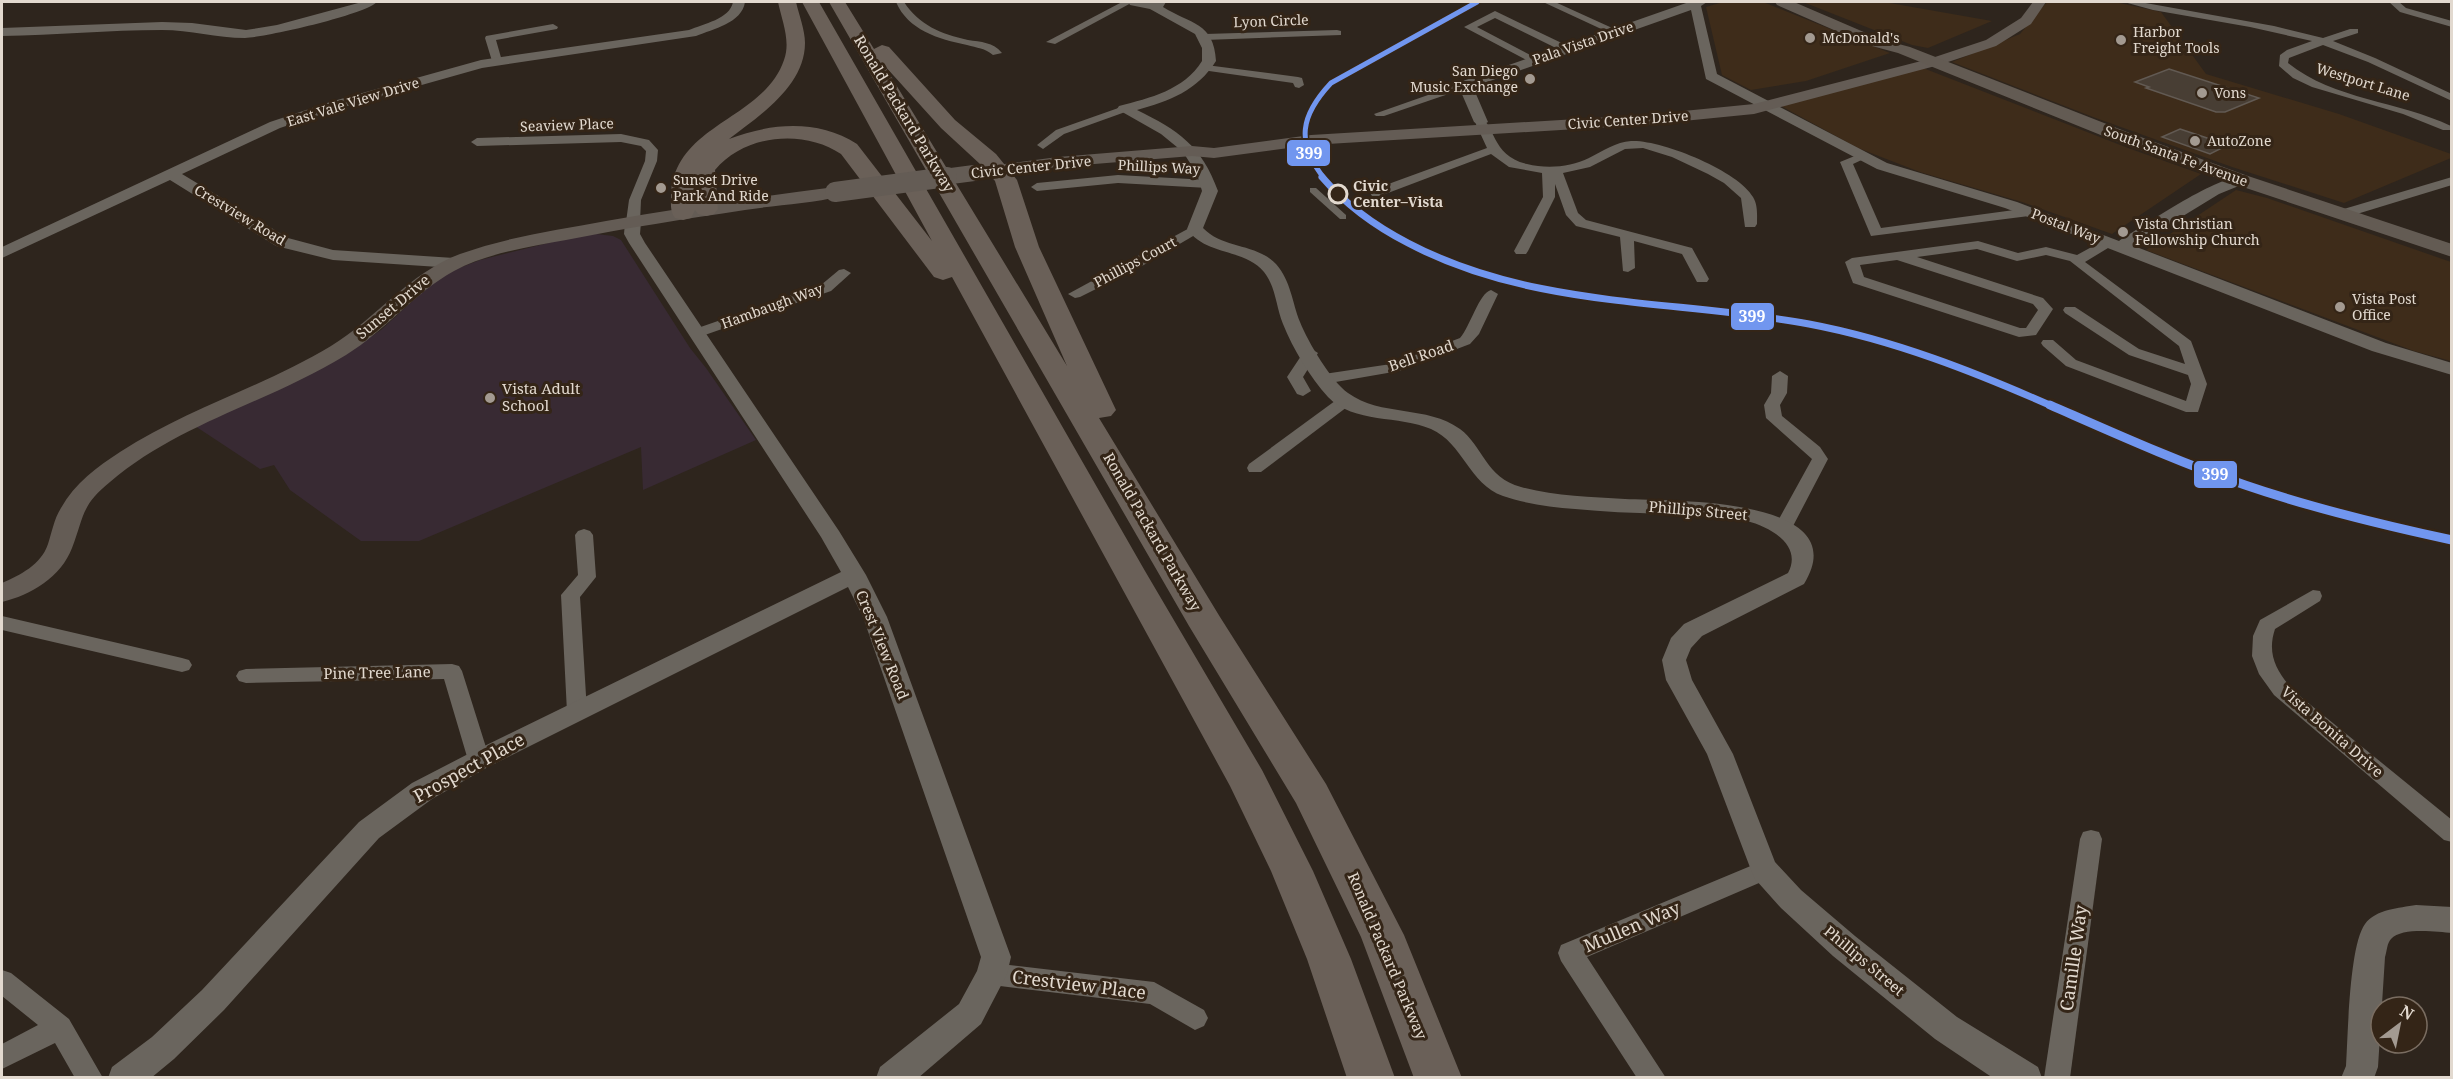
<svg xmlns="http://www.w3.org/2000/svg" width="2453" height="1079" font-family="'Noto Serif',serif">
<rect width="100%" height="100%" fill="#2e251d"/>
<g fill="#3e2c1a">
<polygon points="1723,2 1763,2 1890,53 1806,81 1751,90 1722,75 1706,7"/>
<polygon points="1803,2 1884,2 1992,21 1928,48 1912,45"/>
<polygon points="2047,2 2115,2 2161,12 2206,74 2339,114 2451,154 2451,158 2344,203 2232,167 2093,117 1952,62 2020,34"/>
<polygon points="1923,68 2128,148 2201,174 2112,234 2022,202 1920,172 1858,148 1781,106"/>
<polygon points="2236,190 2267,198 2451,262 2451,361 2414,351 2146,250"/>
</g>
<polygon fill="#382a33" points="596,234 613,236 621,240 690,348 706,368 756,440 643,490 641,447 419,541 361,541 290,490 274,465 260,469 195,426 353,349 381,330 432,283 451,271 480,260 576,236"/>
<g fill="#483e34" stroke="#625a53" stroke-width="1.5">
<polygon points="2169,69 2259,98 2225,112 2216,112 2146,88 2149,87 2135,82"/>
<polygon points="2180,129 2228,145 2210,154 2162,137"/>
</g>
<g fill="none" stroke-linecap="round" stroke-linejoin="round">
<polygon fill="#6a655e" fill-rule="evenodd" points="1310,188 1316,188 1346,215 1346,219 1340,219 1310,192"/>
<g fill="#6a655e" fill-rule="evenodd">
<path d="M896,2H904C919,25 941,34 968,40C981,42 993,42 1002,53L993,55C985,48 977,48 967,45C938,39 908,30 896,2Z"/>
<polygon points="1122,2 1133,2 1055,44 1046,42"/>
<polygon points="1543,2 1555,2 1621,32 1612,34"/>
<path d="M2124,2H2140L2274,26L2323,38L2350,29H2358V33L2333,41L2375,58L2452,94V101L2368,62L2323,45L2289,58L2288,63C2334,100 2399,101 2451,126L2452,130H2443L2403,114L2312,87L2293,78L2279,66L2280,55L2287,50L2312,41L2250,27L2153,10Z"/>
<polygon points="2389,2 2399,2 2406,8 2452,21 2452,27 2400,12"/>
<polygon points="1495,11 1570,47 1571,49 1562,51 1495,18 1477,27 1538,59 1539,61 1534,64 1464,27"/>
<polygon points="553,24 558,27 557,29 496,40 502,61 497,64 492,61 485,38 486,36"/>
<polygon points="1337,30 1341,31 1341,35 1205,40 1200,37 1205,34"/>
<polygon points="1206,65 1298,77 1302,78 1304,85 1299,88 1295,87 1293,83 1202,70 1202,66"/>
<polygon points="1465,82 1469,83 1469,87 1384,116 1376,116 1374,114"/>
<polygon points="1124,106 1128,107 1128,111 1064,134 1043,149 1037,145 1056,130"/>
<path d="M1481,119C1495,123 1491,156 1527,164C1547,169 1571,167 1589,158C1603,151 1616,142 1631,141C1660,139 1739,171 1753,197C1758,205 1757,215 1757,224L1755,227H1745L1741,198L1724,183L1708,174L1672,157L1643,148L1625,149L1590,167L1563,173L1578,213L1586,220L1692,248L1709,279L1707,282H1697L1682,254L1634,241L1635,268L1628,272L1623,271L1620,237L1576,226L1566,215L1555,184V197L1528,251L1526,254H1516L1514,251L1543,197L1542,173L1509,167L1491,154L1380,196H1372L1370,193L1372,190L1487,148L1475,122Z"/>
<polygon points="621,134 649,140 658,150 657,161 641,200 640,222 633,226 626,222 629,200 645,161 646,151 641,146 621,142 477,146 471,142 477,138"/>
<polygon points="1862,153 1868,157 1853,164 1881,228 2029,208 2035,212 2029,216 1871,236 1840,162"/>
<polygon points="1118,175 1208,180 1214,184 1208,188 1118,183 1037,191 1031,187 1037,183"/>
<polygon points="2452,177 2452,185 2347,217 2337,217 2336,214 2337,211"/>
<polygon points="1195,225 1200,226 1202,229 1200,232 1142,266 1080,297 1075,298 1068,294"/>
<path d="M2108,238L2115,242L2113,245L2085,262L2191,341L2207,384L2198,412H2186L2066,366L2043,346L2041,343L2043,340H2053L2076,360L2186,401L2191,384L2188,375L2129,355L2065,313L2063,310L2065,307H2075L2139,349L2185,364L2179,346L2070,261L2046,255L2017,261L1977,249L1917,257L2043,298L2053,309L2036,335L2019,337L1853,283L1845,262L1852,258L1978,241L2018,253L2046,247L2077,255ZM1897,260L2033,304L2038,310L2026,328H2020L1864,277L1860,265Z"/>
<polygon points="844,269 851,273 831,291 702,336 697,337 690,333 692,330 821,285 839,270"/>
<path d="M1491,290L1498,294L1479,334L1470,344L1399,371L1324,384L1316,379L1324,374L1391,364L1460,338C1470,327 1479,293 1491,290Z"/>
<polygon points="1310,348 1318,353 1303,377 1311,391 1303,396 1297,394 1287,377 1305,350"/>
<polygon points="1780,371 1788,376 1787,393 1780,405 1782,416 1820,447 1828,459 1792,528 1789,532 1777,532 1774,528 1812,459 1766,418 1764,405 1771,393 1772,376"/>
<polygon points="1345,396 1351,398 1353,401 1351,404 1261,472 1249,472 1247,468 1249,464 1339,398"/>
<polygon points="584,529 590,531 593,535 596,577 580,597 587,712 584,718 577,720 570,718 567,712 561,595 578,575 575,535 578,531"/>
<path d="M2313,590L2320,591L2322,596L2320,601L2275,629C2266,656 2278,674 2296,693L2452,820V842L2444,840L2274,695L2259,674L2252,656L2253,636L2260,620Z"/>
<polygon points="2,616 182,658 189,660 192,665 189,670 182,672 2,630"/>
<polygon points="452,664 459,666 462,671 490,760 487,766 479,768 471,766 468,760 444,679 246,683 239,681 236,676 239,671 246,669"/>
<polygon points="2091,830 2099,832 2102,839 2070,1078 2044,1078 2080,839 2083,832"/>
<polygon points="1765,860 1773,863 1777,870 1773,877 1587,957 1666,1078 1637,1078 1561,961 1558,953 1561,945"/>
<polygon points="992,963 1154,982 1204,1010 1208,1018 1204,1026 1195,1030 1150,1004 992,985 983,982 980,974 983,966"/>
<polygon points="2,970 11,973 69,1019 103,1078 75,1078 55,1043 2,1069 2,1044 38,1025 2,996"/>
</g>
<g fill="#6a655e" fill-rule="evenodd">
<path d="M362,2H377C364,15 266,37 245,38C217,38 190,30 162,30C109,30 55,35 2,36V28L162,22L192,23L246,30L277,25Z"/>
<path d="M733,2H745C742,23 713,29 696,36L482,68L340,108L280,128L182,174L288,238L333,250L454,258L460,259L463,263L460,267L454,268L333,260L276,246L170,180L2,258V247L270,122L330,102L481,60L689,30C703,24 730,19 733,2Z"/>
<path d="M1128,2H1166L1163,7C1190,24 1214,22 1216,61C1197,91 1169,101 1137,110C1178,130 1202,146 1218,191L1203,228C1223,249 1256,243 1276,264C1291,281 1292,302 1300,322C1308,342 1331,381 1348,393C1381,417 1427,405 1460,429C1483,446 1486,478 1521,487C1554,496 1591,497 1625,499C1669,501 1858,496 1804,584L1702,636L1691,648L1686,660L1692,680L1733,754L1775,862L1801,890L1855,936L1957,1017L2038,1067L2042,1078H1993L1935,1039L1833,956L1781,908L1755,879L1751,870L1707,754L1666,680L1662,660L1671,638L1684,624L1788,573C1803,545 1770,527 1747,521C1691,512 1632,515 1575,509C1551,507 1526,504 1503,496C1469,484 1463,443 1431,429C1399,415 1354,424 1328,397C1310,377 1293,349 1283,324C1276,307 1276,287 1264,272C1244,248 1206,256 1187,229L1202,191L1197,174L1183,152L1161,134L1117,109L1119,106C1150,98 1184,90 1202,61V48L1195,34L1150,9L1130,5Z"/>
<path d="M1689,2H1707L1701,6L1717,74L1887,163L2017,202L2119,241C2142,227 2223,171 2246,177L2249,180L2246,183L2219,194L2134,246L2386,343L2452,363V375L2372,351L2005,208L1877,169L1706,79L1691,10L1473,87L1488,122L1481,126L1474,122L1458,85L1460,82Z"/>
<polygon points="633,217 641,222 640,234 645,243 839,531 866,575 887,617 1011,957 1007,974 981,1024 918,1078 876,1078 880,1067 959,1004 977,971 981,957 863,617 848,587 488,767 432,799 379,838 224,1010 174,1059 151,1078 108,1078 112,1067 152,1037 202,990 359,822 412,783 470,753 841,572 821,537 629,243 624,234 625,222"/>
<path d="M2416,905L2452,907V933C2437,932 2402,927 2391,939C2387,943 2387,951 2385,957L2378,1067L2374,1078H2341L2346,1066C2348,1036 2349,946 2365,924C2376,909 2399,908 2416,905Z"/>
</g>
<g fill="#645c55" fill-rule="evenodd">
<polygon points="2033,2 2046,2 2031,24 1996,46 1939,65 1754,114 1643,125 1311,145 1214,158 1192,156 1058,167 974,178 968,177 965,173 968,169 974,168 1058,157 1192,146 1214,148 1311,135 1643,115 1754,104 1929,59 1986,40 2021,18"/>
<path d="M835,187L841,188L844,192L841,196C810,204 776,205 745,210C685,219 626,228 566,240C529,247 487,253 454,271C414,293 385,331 346,355C270,402 179,423 110,482C81,505 84,517 72,548C61,577 31,595 2,602V583C20,575 41,565 48,544C52,532 54,519 61,508C75,483 97,467 120,452C186,409 263,387 331,346C377,318 409,273 460,254C507,237 557,230 606,221C682,208 758,197 835,187Z"/>
</g>
<polygon fill="#635b53" fill-rule="evenodd" points="1775,2 1794,2 1880,39 1910,47 2127,132 2248,176 2452,244 2452,257 2234,184 2113,140 1898,53 1868,45 1777,5"/>
<g fill="#6a6058" fill-rule="evenodd">
<path d="M778,2H796C799,15 805,30 805,43C805,86 759,116 729,139C771,123 818,119 857,144L932,241L802,2H819L1145,571L1262,770L1313,871L1351,959L1395,1078H1347L1307,959L1271,871L1230,786L952,277L943,280L934,277L841,154C804,129 745,134 715,170L718,209L714,214L706,216L698,214L695,210L691,218L683,220L675,218C670,211 671,204 671,196C673,124 764,120 784,60C791,41 782,21 778,2Z"/>
<path d="M829,2H845L874,49L882,45L889,47L955,120L996,154L1017,180L1039,247L1116,410L1111,416L1099,418L1220,617L1326,784L1404,935L1462,1078H1414L1361,937L1296,803L1189,626ZM884,65L941,128L980,164L995,181L1015,247L1067,366Z"/>
</g>
<polyline stroke="#645c55" stroke-width="16" points="936,178 974,173"/>
<polyline stroke="#645c55" stroke-width="20" points="835,192 947,177"/>
<g stroke="#342517" stroke-width="8">
<path id="rail-1-far2" d="M1324,178C1295,142 1301,115 1331,83L1477,2"/>
</g>
<g stroke="#342517" stroke-width="10">
<path id="rail-1-far1" d="M1322,177C1346,205 1375,226 1408,243C1533,309 1674,299 1809,324C1894,340 1975,372 2054,407"/>
</g>
<g stroke="#342517" stroke-width="14">
<path id="rail-1" d="M2050,405C2114,433 2178,462 2245,485C2312,508 2382,525 2452,540"/>
</g>
<use href="#rail-1-far2" stroke="#7196ef" stroke-width="5"/>
<use href="#rail-1-far1" stroke="#7196ef" stroke-width="7"/>
<use href="#rail-1" stroke="#7196ef" stroke-width="9"/>
</g>
<g fill="#a39a91" stroke="#342517" stroke-width="2">
<circle cx="1810" cy="38" r="6"/>
<circle cx="2121" cy="40" r="6"/>
<circle cx="1530" cy="79" r="6"/>
<circle cx="2202" cy="93" r="6"/>
<circle cx="2195" cy="141" r="6"/>
<circle cx="661" cy="188" r="6"/>
<circle cx="2123" cy="232" r="6"/>
<circle cx="2340" cy="307" r="6"/>
<circle cx="490" cy="398" r="6"/>
</g>
<circle fill="#342517" stroke="#e2d9cf" stroke-width="3" cx="1338" cy="194" r="9"/>
<g text-anchor="middle" stroke-width="6" stroke-linejoin="round" paint-order="stroke">
<g font-size="14" fill="#e2d9cf" stroke="#342517">
<text transform="translate(1271 21) rotate(-2)" y="5">Lyon Circle</text>
<text transform="translate(1583 43) rotate(-19)" y="5">Pala Vista Drive</text>
<text transform="translate(2363 82) rotate(17)" y="5">Westport Lane</text>
<text transform="translate(353 102) rotate(-17)" y="5">East Vale View Drive</text>
<text transform="translate(1628 120) rotate(-4)" y="5">Civic Center Drive</text>
<text transform="translate(567 125) rotate(-2)" y="5">Seaview Place</text>
<text transform="translate(2176 156) rotate(20)" y="5">South Santa Fe Avenue</text>
<text transform="translate(1031 167) rotate(-6)" y="5">Civic Center Drive</text>
<text transform="translate(1159 167) rotate(3)" y="5">Phillips Way</text>
<text transform="translate(240 215) rotate(31)" y="5">Crestview Road</text>
<text transform="translate(2066 226) rotate(21)" y="5">Postal Way</text>
<text transform="translate(1135 262) rotate(-28)" y="5">Phillips Court</text>
<text transform="translate(772 306) rotate(-20)" y="5">Hambaugh Way</text>
</g>
<g font-size="14" fill="#e2d9cf" stroke="#342517" text-anchor="start">
<text x="2133" y="37">Harbor<tspan x="2133" dy="16">Freight Tools</tspan></text>
<text x="1822" y="43">McDonald's</text>
<text x="1518" y="76" text-anchor="end">San Diego<tspan x="1518" dy="16">Music Exchange</tspan></text>
<text x="2214" y="98">Vons</text>
<text x="2207" y="146">AutoZone</text>
<text x="673" y="185">Sunset Drive<tspan x="673" dy="16">Park And Ride</tspan></text>
<text x="2135" y="229">Vista Christian<tspan x="2135" dy="16">Fellowship Church</tspan></text>
<text x="2352" y="304">Vista Post<tspan x="2352" dy="16">Office</tspan></text>
</g>
<g font-size="14" font-weight="bold" fill="#e2d9cf" stroke="#342517" text-anchor="start">
<text x="1353" y="191">Civic<tspan x="1353" dy="16">Center–Vista</tspan></text>
</g>
<g font-size="15" fill="#e2d9cf" stroke="#342517">
<text transform="translate(904 114) rotate(59)" y="5">Ronald Packard Parkway</text>
<text transform="translate(393 307) rotate(-40)" y="5">Sunset Drive</text>
<text transform="translate(1421 356) rotate(-19)" y="5">Bell Road</text>
<text transform="translate(1698 511) rotate(5)" y="5">Phillips Street</text>
<text transform="translate(1152 532) rotate(60)" y="5">Ronald Packard Parkway</text>
<text transform="translate(882 645) rotate(68)" y="5">Crest View Road</text>
<text transform="translate(377 673) rotate(-1)" y="5">Pine Tree Lane</text>
<text transform="translate(2332 732) rotate(41)" y="5">Vista Bonita Drive</text>
<text transform="translate(1387 956) rotate(67)" y="5">Ronald Packard Parkway</text>
<text transform="translate(1864 961) rotate(40)" y="5">Phillips Street</text>
</g>
<g font-size="15" fill="#e2d9cf" stroke="#342517" text-anchor="start">
<text x="502" y="394">Vista Adult<tspan x="502" dy="17">School</tspan></text>
</g>
<g font-size="18" fill="#e2d9cf" stroke="#342517">
<text transform="translate(469 768) rotate(-29)" y="6">Prospect Place</text>
<text transform="translate(1632 927) rotate(-23)" y="6">Mullen Way</text>
<text transform="translate(2074 958) rotate(-82)" y="6">Camille Way</text>
<text transform="translate(1079 985) rotate(7)" y="6">Crestview Place</text>
</g>
</g>
<g stroke="#342517" stroke-width="2">
<rect x="1286" y="139" width="45" height="28" rx="6" fill="#7196ef"/>
<rect x="1730" y="302" width="45" height="29" rx="6" fill="#7196ef"/>
<rect x="2193" y="460" width="45" height="29" rx="6" fill="#7196ef"/>
</g>
<g font-size="16" text-anchor="middle" font-weight="bold" fill="#fff">
<text x="1309" y="159">399</text>
<text x="1752" y="322">399</text>
<text x="2215" y="480">399</text>
</g>
<rect width="2453" height="1079" fill="none" stroke="#e2d9cf" stroke-width="6"/>
<g transform="translate(2399 1025) rotate(32)"><circle r="28" fill="#342517" stroke="#7a6d61" stroke-width="1.5"/>
<path d="M0-4.5L10 22L0 15L-10 22Z" fill="#a39a91"/>
<text y="-9" font-size="16" font-weight="bold" text-anchor="middle" fill="#e2d9cf">N</text>
</g>
</svg>
